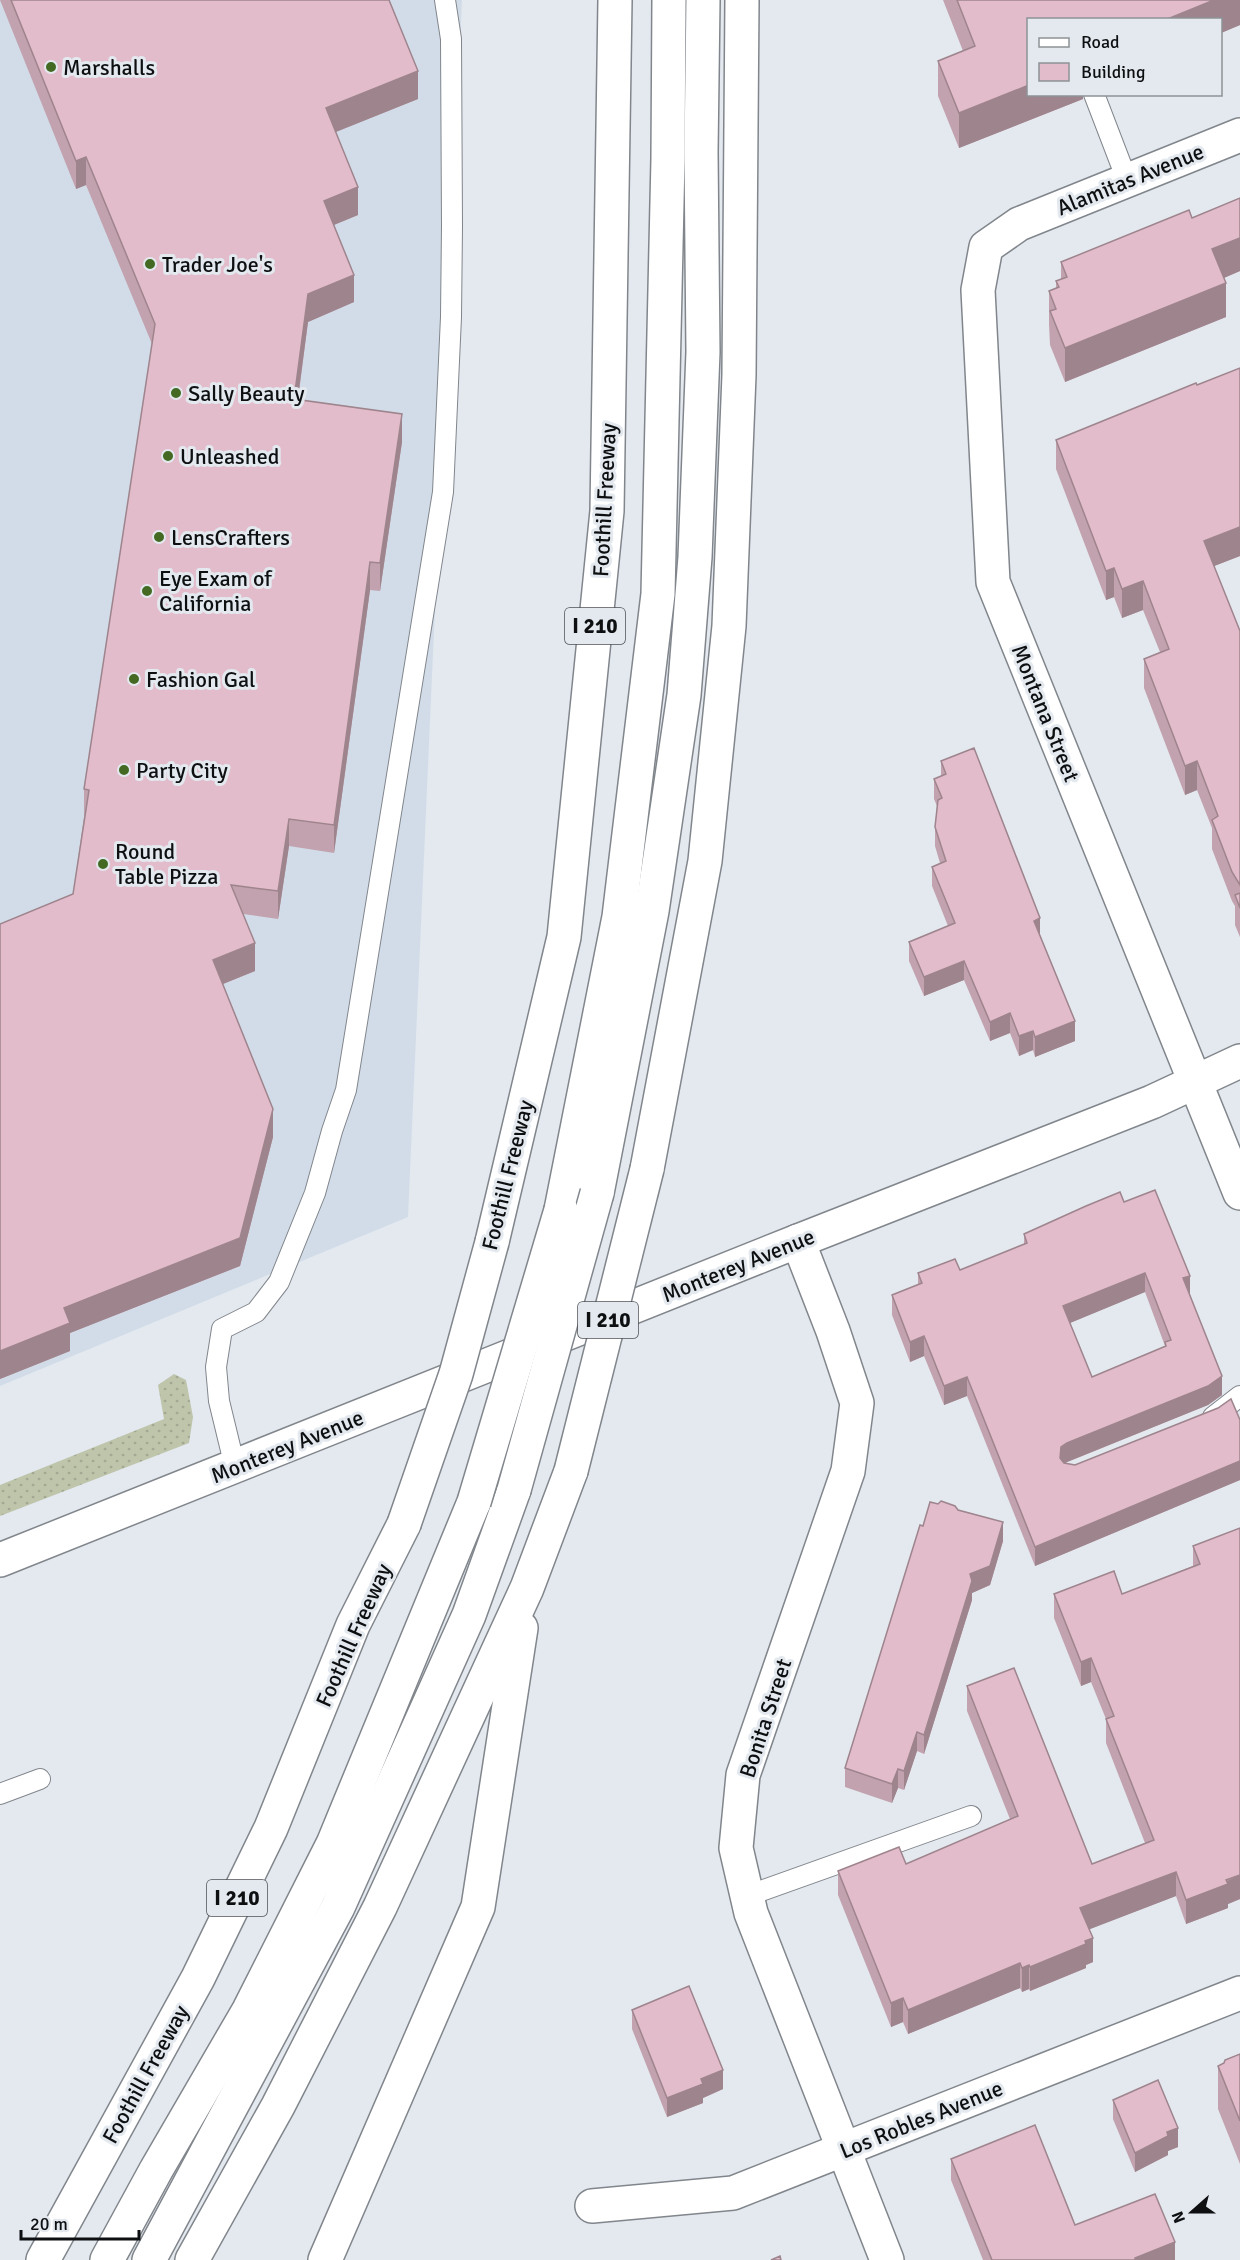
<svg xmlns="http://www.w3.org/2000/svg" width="1240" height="2260" font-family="Signika,sans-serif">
<defs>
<pattern id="grass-dots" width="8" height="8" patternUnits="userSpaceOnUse" patternTransform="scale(1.5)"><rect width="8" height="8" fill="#bec5aa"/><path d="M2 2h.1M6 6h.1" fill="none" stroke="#a2a891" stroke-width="1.8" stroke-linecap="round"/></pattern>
</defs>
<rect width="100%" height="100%" fill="#e3e9ef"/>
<polygon fill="#d2dce8" points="0,0 462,0 408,1217 0,1386"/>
<polygon fill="url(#grass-dots)" points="174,1374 186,1380 193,1417 189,1443 0,1516 0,1485 164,1419 158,1385"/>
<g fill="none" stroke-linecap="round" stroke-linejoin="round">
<g stroke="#81868c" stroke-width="22">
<g id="service">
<polyline points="1094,94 1127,180"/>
<polyline points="1213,1417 1240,1396"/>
<polyline points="235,1467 219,1401 216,1367 222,1329 256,1312 279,1282 315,1193 332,1131 346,1090 443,492 451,317 452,226 451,39 445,0"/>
<polyline points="0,1794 40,1779"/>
<polyline points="747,1896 971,1816"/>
</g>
</g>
<g stroke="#81868c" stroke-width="36">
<g id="minor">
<polyline points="1240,135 1019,224 986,247 978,290 993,582 1240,1193"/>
<polyline points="798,1241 833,1331 857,1403 848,1471 743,1775 736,1848 751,1913 887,2260"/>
<polyline points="0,1560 798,1241 1152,1102 1240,1061"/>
<polyline points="592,2206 733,2193 1240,1993"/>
</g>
</g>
<g stroke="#81868c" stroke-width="36">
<g id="motorway">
<polyline points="647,1169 705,861 729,626 739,375 742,0"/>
<polyline points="597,1193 652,911 684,695 695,557 703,352 701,152 703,0"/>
<polyline points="561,1210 619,917 658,594 668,159 669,0"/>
<polyline points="492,1242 564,937 607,511 615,0"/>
<polyline points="43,2260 198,1978 271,1828 353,1625 404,1524"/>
<polyline points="107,2260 156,2170 249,2010 333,1844 474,1502"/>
<polyline points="149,2260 338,1907 469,1615 514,1490"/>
<polyline points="192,2260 278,2106 380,1907 527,1588 571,1471"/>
<polyline points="325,2260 478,1907 521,1628"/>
</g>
</g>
<use href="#service" stroke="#fff" stroke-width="20"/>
<use href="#minor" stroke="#fff" stroke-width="33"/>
<use href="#motorway" stroke="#fff" stroke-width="33"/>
<g stroke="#81868c" stroke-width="36" stroke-linecap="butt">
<g id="motorway-bridge">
<polyline points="571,1471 647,1169"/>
<polyline points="514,1490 597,1193"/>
<polyline points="474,1502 561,1210"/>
<polyline points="404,1524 456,1374 492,1242"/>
</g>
</g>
<use href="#motorway-bridge" stroke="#fff" stroke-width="33"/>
</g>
<g fill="#c2a2ae" fill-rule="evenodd">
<polygon points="0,0 389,0 418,99 335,132 358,215 334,225 354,302 308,322 298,400 402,442 380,591 370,590 334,853 289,846 278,919 243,914 255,971 223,984 273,1137 240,1266 70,1333 70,1351 0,1379 73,894 84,817 84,789 152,344 86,185 76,189"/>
<polygon points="943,0 1240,0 1240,25 1221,33 1221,20 1029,20 1083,94 1083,99 959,148 938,96 938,61 963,51"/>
<polygon points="1240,198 1240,271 1224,278 1226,317 1065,382 1050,345 1049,324 1049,291 1056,288 1056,281 1061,279 1061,262 1192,218"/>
<polygon points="1240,368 1240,556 1214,566 1240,631 1240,937 1235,925 1235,906 1232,901 1212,849 1212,828 1197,790 1185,795 1144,688 1144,659 1160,652 1143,610 1122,618 1114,597 1106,600 1056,469 1056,440"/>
<polygon points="941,761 1040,937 1075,1041 1035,1057 1033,1050 1019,1056 1010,1033 990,1041 964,980 924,996 909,961 909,942 948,926 932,886 932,867 940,863 935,846 935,827 937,806 934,799 934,779 941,776"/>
<path d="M1124,1202L1190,1295L1222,1395L1208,1405L1065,1463L1075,1465L1240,1420V1480L1035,1566L967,1396L944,1405L924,1356L910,1362L892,1315V1295L918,1285V1273L960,1270L1024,1245V1234ZM1145,1292L1165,1346L1092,1377L1069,1323Z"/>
<polygon points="958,1510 1003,1541 990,1585 972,1593 972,1600 924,1754 917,1751 904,1790 898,1788 892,1803 845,1787 845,1768 923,1526"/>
<polygon points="1240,1528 1240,1899 1228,1904 1228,1908 1186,1924 1176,1896 1089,1929 1093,1962 1086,1965 1086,1968 1030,1991 1029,1989 1022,1992 1020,1988 908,2034 903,2022 891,2027 838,1895 838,1871 906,1864 1010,1819 967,1711 967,1686 1092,1864 1145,1843 1106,1743 1106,1719 1091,1682 1081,1686 1054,1618 1054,1594 1122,1594 1193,1566 1193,1546"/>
<polygon points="632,2010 723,2089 703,2098 703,2103 667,2117 632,2029"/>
<polygon points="1240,2054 1240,2164 1218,2109 1218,2066 1224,2063"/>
<polygon points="1113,2100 1178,2147 1168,2151 1168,2155 1135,2172 1113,2119"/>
<polygon points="951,2159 1075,2225 1175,2260 983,2260 951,2180"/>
</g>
<g fill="#9e848d">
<polygon points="1214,0 1240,0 1240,25 1221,33 1221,20 1165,20"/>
<polygon points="418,71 418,99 326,136 326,108"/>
<polygon points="1029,85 1029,94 1083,94 1083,99 959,148 959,113"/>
<polygon points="86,157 86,185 76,189 76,161"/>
<polygon points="358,187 358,215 324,229 324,201"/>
<polygon points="1240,238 1240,271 1212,283 1212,249"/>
<polygon points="354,275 354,302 308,322 294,427 294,399 308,294"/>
<polygon points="1226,283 1226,317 1065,382 1065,348"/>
<polygon points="402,414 402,442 380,591 380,563"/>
<polygon points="1240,527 1240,556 1204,570 1204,541"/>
<polygon points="370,562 370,590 334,853 334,825"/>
<polygon points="1114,568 1114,597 1106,600 1106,571"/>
<polygon points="1143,581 1143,610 1122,618 1122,589"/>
<polygon points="1197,761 1197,790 1185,795 1185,766"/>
<polygon points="289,819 289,846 278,919 278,891"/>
<polygon points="1040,918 1040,937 1034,921"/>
<polygon points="255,943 255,971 213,988 213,960"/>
<polygon points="964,961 964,980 924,996 924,977"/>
<polygon points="1010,1013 1010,1033 990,1041 990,1022"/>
<polygon points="1075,1021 1075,1041 1035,1057 1035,1037"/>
<polygon points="1033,1031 1033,1050 1019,1056 1019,1036"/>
<polygon points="273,1109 273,1137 240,1266 70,1333 70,1351 0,1379 0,1351 64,1308"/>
<polygon points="1145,1273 1145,1292 1063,1326 1063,1306"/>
<polygon points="1190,1276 1190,1295 1183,1278"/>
<polygon points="924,1336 924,1356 910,1362 910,1342"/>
<polygon points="1222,1376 1222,1395 1208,1405 1067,1462 1061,1466 1060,1458 1061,1447 1067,1443"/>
<polygon points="967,1377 967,1396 944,1405 944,1386"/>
<polygon points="1240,1461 1240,1480 1035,1566 1035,1547"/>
<polygon points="1003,1522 1003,1541 990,1585 972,1593 972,1600 924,1754 924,1735 970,1574"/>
<polygon points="1091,1658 1091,1682 1081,1686 1081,1662"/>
<polygon points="917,1732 917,1751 904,1790 904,1771"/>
<polygon points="898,1769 898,1788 892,1803 892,1784"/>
<polygon points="1176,1872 1176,1896 1080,1933 1080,1908"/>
<polygon points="1240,1875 1240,1899 1228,1904 1228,1908 1186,1924 1186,1900"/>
<polygon points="1093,1938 1093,1962 1086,1965 1086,1968 1030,1991 1030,1967"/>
<polygon points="1020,1963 1020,1988 908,2034 908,2010"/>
<polygon points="1029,1965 1029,1989 1022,1992 1022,1968"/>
<polygon points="903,1998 903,2022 891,2027 891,2003"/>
<polygon points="723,2070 723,2089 703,2098 703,2103 667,2117 667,2098 701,2079"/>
<polygon points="1178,2128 1178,2147 1168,2151 1168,2155 1135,2172 1135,2153 1167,2132"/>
<polygon points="1175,2242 1175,2260 1135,2260 1135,2258"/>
</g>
<g fill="#e2bcca" stroke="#9e848d" stroke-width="1.5" fill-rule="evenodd">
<polygon points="11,0 389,0 418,71 326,108 358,187 324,201 354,275 308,294 294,399 402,414 380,563 370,562 334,825 289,819 278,891 231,885 255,943 213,960 273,1109 240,1238 64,1308 70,1323 0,1351 0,924 73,894 89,790 84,789 155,324 86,157 76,161"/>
<polygon points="957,0 1214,0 1165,20 1029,20 1029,85 959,113 938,61 975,46"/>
<polygon points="1240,198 1240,238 1212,249 1226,283 1065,348 1050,311 1056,309 1049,291 1059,287 1056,281 1067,277 1061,262 1189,210 1192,218"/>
<polygon points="1240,368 1240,527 1204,541 1240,631 1240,885 1232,872 1212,820 1218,816 1197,761 1185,766 1144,659 1169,649 1143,581 1122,589 1114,568 1106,571 1056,440 1196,383 1197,385"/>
<polygon points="974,748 1040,918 1034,921 1075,1021 1035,1037 1033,1031 1019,1036 1010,1013 990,1022 964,961 924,977 909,942 955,923 932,867 946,861 935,827 938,800 942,798 934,779 946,774 941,761"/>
<polygon points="1240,893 1240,908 1235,895"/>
<path d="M1155,1190L1190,1276L1183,1278L1222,1376L1208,1386L1067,1443L1061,1447L1060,1458L1064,1463L1075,1465L1218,1408L1231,1399L1240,1420V1461L1035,1547L967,1377L944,1386L924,1336L910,1342L892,1295L922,1283L918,1273L955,1259L960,1270L1027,1243L1024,1234L1086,1206L1120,1192L1124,1202ZM1145,1273L1171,1340L1165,1342L1166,1346L1092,1377L1063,1306Z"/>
<polygon points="941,1501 955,1506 958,1510 1003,1522 990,1566 970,1574 972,1581 924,1735 917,1732 904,1771 898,1769 892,1784 845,1768 920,1525 923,1526 930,1502 938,1504"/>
<polygon points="1240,1528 1240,1875 1226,1880 1228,1884 1186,1900 1176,1872 1080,1908 1093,1938 1085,1941 1086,1944 1030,1967 1029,1965 1022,1968 1020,1963 908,2010 903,1998 891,2003 838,1871 899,1847 906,1864 1018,1816 967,1686 1014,1668 1092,1864 1154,1840 1106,1719 1114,1716 1091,1658 1081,1662 1054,1594 1114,1571 1122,1594 1200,1564 1193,1546"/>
<polygon points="689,1986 723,2070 701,2079 703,2084 667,2098 632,2010"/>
<polygon points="1240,2054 1240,2121 1218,2066 1224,2063 1225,2060"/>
<polygon points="1158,2080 1178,2128 1167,2132 1168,2136 1135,2153 1113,2100"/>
<polygon points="1035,2125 1075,2225 1155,2194 1175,2242 1135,2258 1135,2260 992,2260 951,2159"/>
<polygon points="780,2256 781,2260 771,2260"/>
</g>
<g fill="#436923" stroke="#e3e9ef" stroke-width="2">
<circle cx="51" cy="67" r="6"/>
<circle cx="150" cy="264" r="6"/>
<circle cx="176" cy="393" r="6"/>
<circle cx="168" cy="456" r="6"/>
<circle cx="159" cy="537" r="6"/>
<circle cx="147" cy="591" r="6"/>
<circle cx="134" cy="679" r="6"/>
<circle cx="124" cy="770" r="6"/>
<circle cx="103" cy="864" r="6"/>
</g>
<g text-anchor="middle" stroke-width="6" stroke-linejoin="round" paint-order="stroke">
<g fill="#e3e9ef" stroke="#4d5054" stroke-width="1.5">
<rect x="565" y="608" width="60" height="36" rx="4.5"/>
<rect x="578" y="1302" width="60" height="36" rx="4.5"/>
<rect x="207" y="1880" width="60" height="36" rx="4.5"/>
</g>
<g font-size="21" font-weight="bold" fill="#0d0f11">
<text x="595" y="633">I 210</text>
<text x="608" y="1327">I 210</text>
<text x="237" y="1905">I 210</text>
</g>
<g font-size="22" fill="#0d0f11" stroke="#e3e9ef" text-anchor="start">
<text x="63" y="75">Marshalls</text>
<text x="162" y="272">Trader Joe's</text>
<text x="188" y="401">Sally Beauty</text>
<text x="180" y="464">Unleashed</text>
<text x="171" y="545">LensCrafters</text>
<text x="159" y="586">Eye Exam of<tspan x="159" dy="25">California</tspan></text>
<text x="146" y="687">Fashion Gal</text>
<text x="136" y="778">Party City</text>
<text x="115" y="859">Round<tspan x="115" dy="25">Table Pizza</tspan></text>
</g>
<g font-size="22" fill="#0d0f11" stroke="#e3e9ef">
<text transform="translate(1130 179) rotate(-22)" y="8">Alamitas Avenue</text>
<text transform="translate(604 500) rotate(-87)" y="8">Foothill Freeway</text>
<text transform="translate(1046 713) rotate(68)" y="8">Montana Street</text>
<text transform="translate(507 1175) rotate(-76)" y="8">Foothill Freeway</text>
<text transform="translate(738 1265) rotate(-22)" y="8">Monterey Avenue</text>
<text transform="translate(287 1446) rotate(-22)" y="8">Monterey Avenue</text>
<text transform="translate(353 1635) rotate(-66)" y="8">Foothill Freeway</text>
<text transform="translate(765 1718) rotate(-72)" y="8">Bonita Street</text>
<text transform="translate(145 2074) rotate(-61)" y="8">Foothill Freeway</text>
<text transform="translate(921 2119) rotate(-22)" y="8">Los Robles Avenue</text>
</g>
</g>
<rect x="1027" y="18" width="195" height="78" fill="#e3e9ef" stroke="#8d9296" stroke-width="1.5"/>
<rect x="1039" y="38" width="30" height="9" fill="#ffffff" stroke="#8d9296" stroke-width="1.5"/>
<text x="1081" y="48" font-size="18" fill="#0d0f11">Road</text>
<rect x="1039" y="63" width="30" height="18" fill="#e2bcca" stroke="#8d9296" stroke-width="1.5"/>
<text x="1081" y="78" font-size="18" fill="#0d0f11">Building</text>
<g transform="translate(1192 2212) rotate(249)" stroke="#e3e9ef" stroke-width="4.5" paint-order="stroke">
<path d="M0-4.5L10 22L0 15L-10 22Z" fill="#0d0f11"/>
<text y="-9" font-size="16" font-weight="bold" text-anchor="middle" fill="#0d0f11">N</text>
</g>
<path d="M21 2230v9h118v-9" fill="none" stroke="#0d0f11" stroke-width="3"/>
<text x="30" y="2230" font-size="18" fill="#0d0f11" stroke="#e3e9ef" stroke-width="4.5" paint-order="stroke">20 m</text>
</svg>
